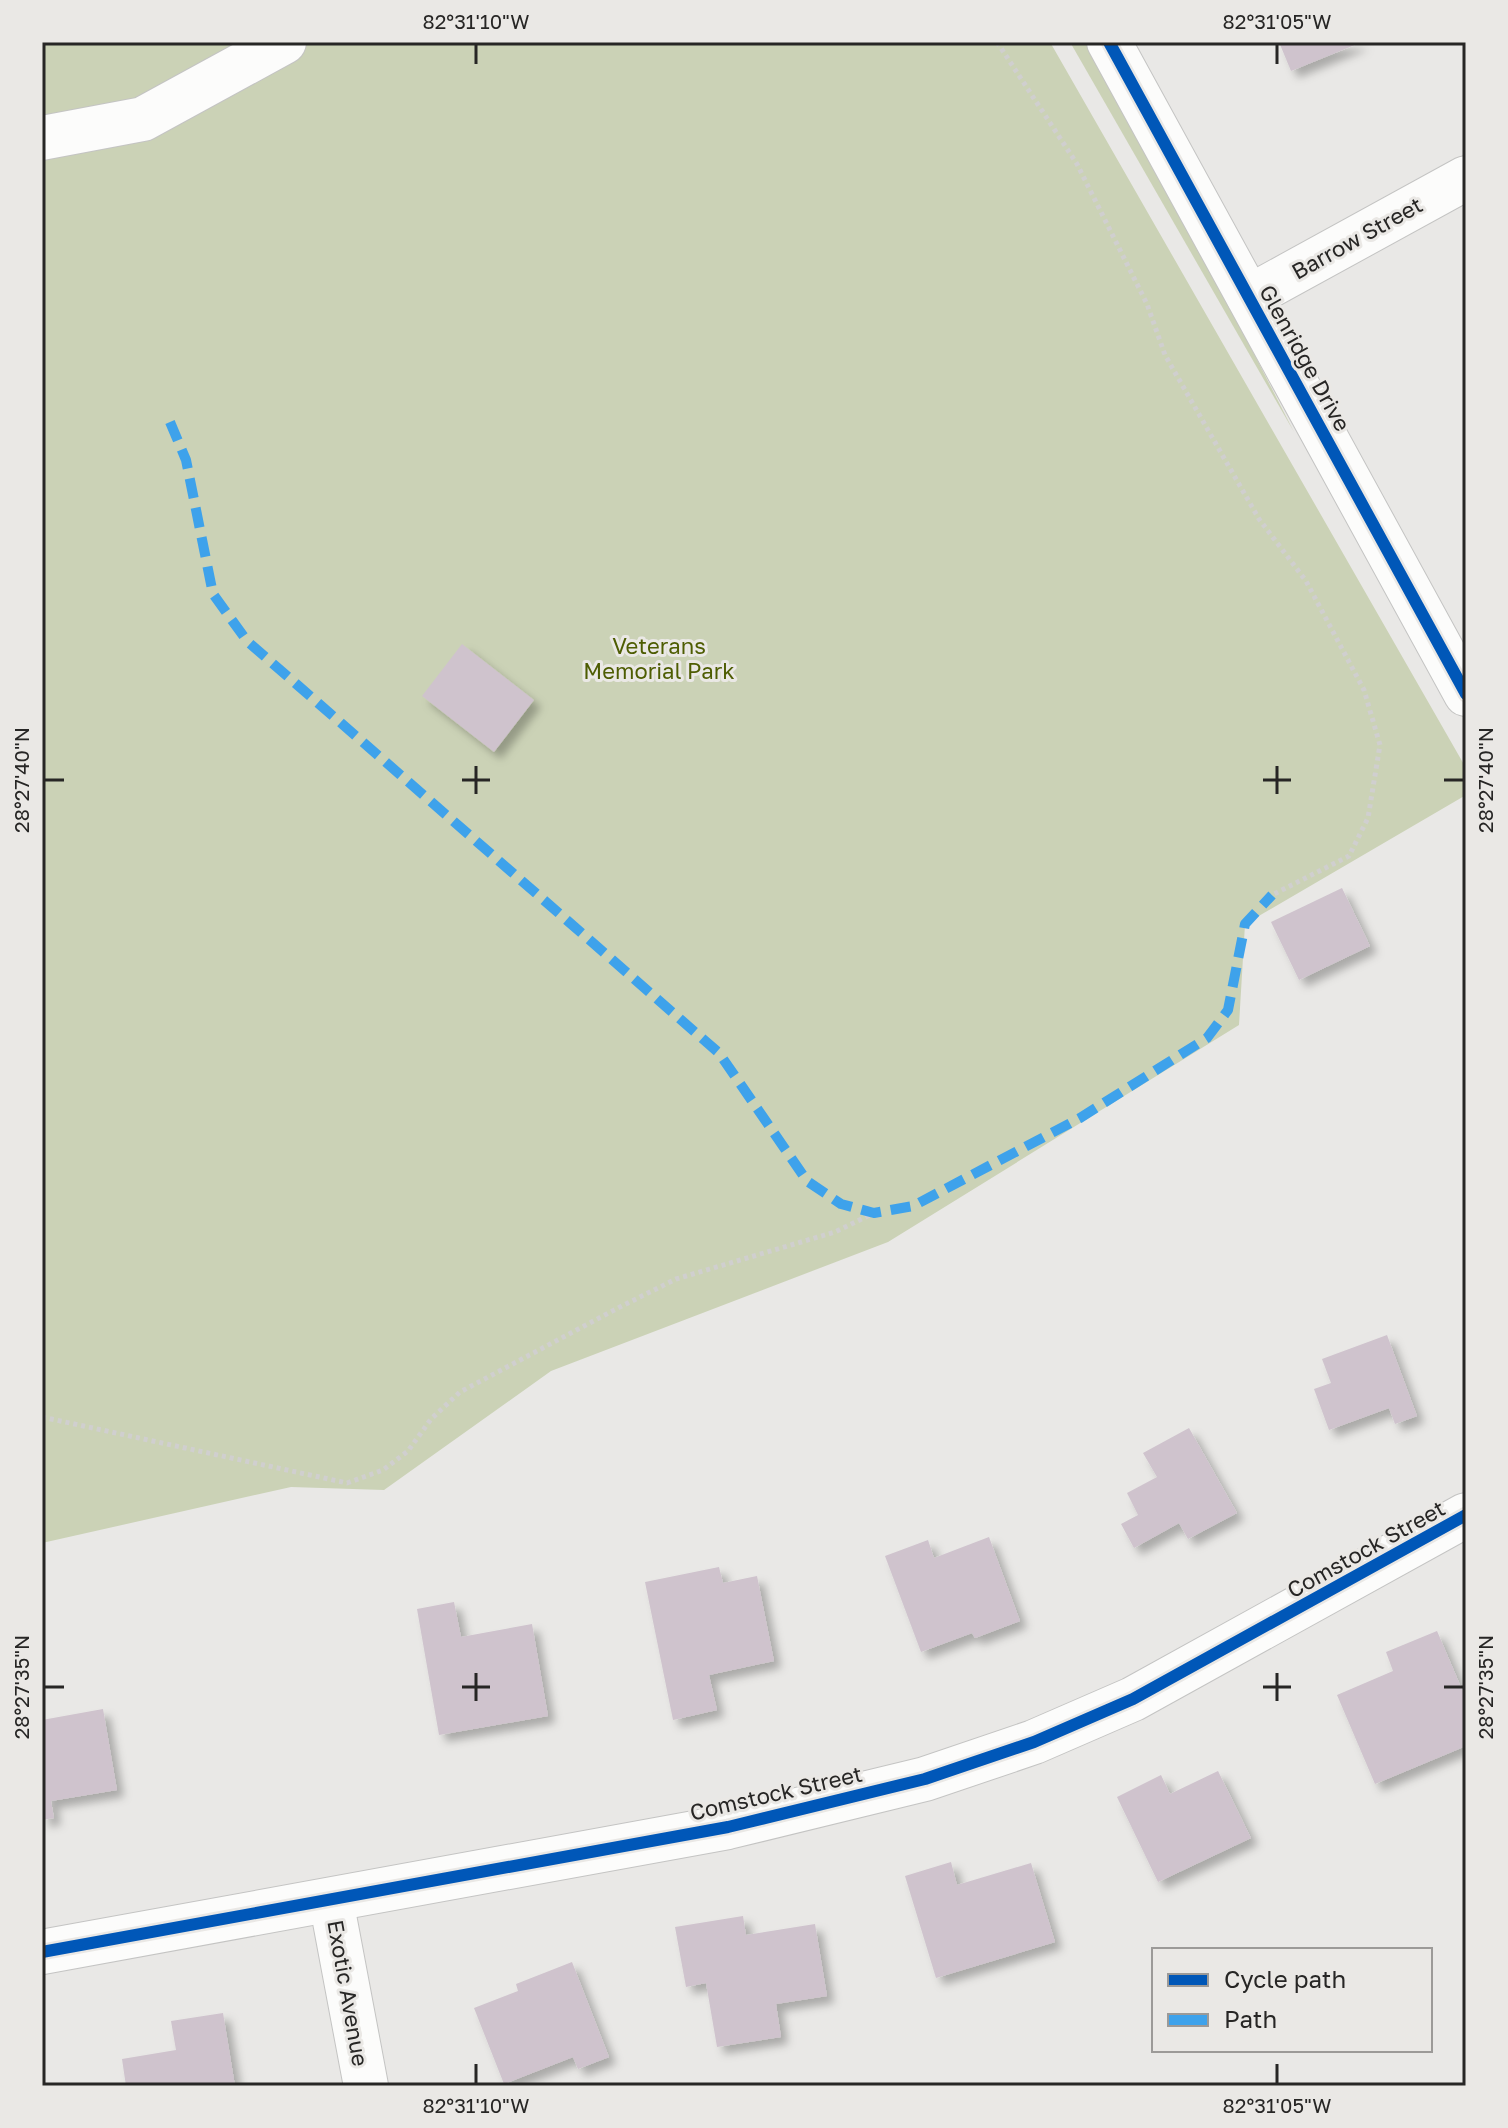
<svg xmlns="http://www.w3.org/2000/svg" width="1508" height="2128" font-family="'Golos Text',sans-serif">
<defs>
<filter id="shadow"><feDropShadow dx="7" dy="7" stdDeviation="4" flood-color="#0004"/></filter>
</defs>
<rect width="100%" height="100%" fill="#e9e8e6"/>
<g fill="#cbd2b6">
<polygon points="42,42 1050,42 1466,768 1466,795 1245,924 1239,1025 888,1242 551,1371 384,1490 291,1487 42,1543"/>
<polygon points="1070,42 1095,42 1294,432"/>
</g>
<g fill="#cfc3cd" filter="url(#shadow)">
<polygon points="1279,42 1362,42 1291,71"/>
<polygon points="462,644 534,700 494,752 422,696"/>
<polygon points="1342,888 1370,946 1299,980 1271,922"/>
<polygon points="1387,1335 1417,1416 1395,1424 1389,1408 1329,1430 1314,1389 1331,1383 1322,1359"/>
<polygon points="1189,1428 1237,1513 1188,1539 1179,1523 1134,1548 1121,1524 1138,1515 1127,1493 1157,1477 1143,1453"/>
<polygon points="989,1537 1020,1621 975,1638 972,1633 921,1652 885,1556 928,1540 934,1558"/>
<polygon points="719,1567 723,1583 757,1576 774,1661 709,1675 717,1710 673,1720 645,1582"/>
<polygon points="454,1602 461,1637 532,1624 548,1716 439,1735 417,1609"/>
<polygon points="1437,1631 1466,1699 1466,1746 1375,1784 1337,1695 1393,1671 1386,1652"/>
<polygon points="103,1709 117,1790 51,1801 54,1818 42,1820 42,1720"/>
<polygon points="1218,1771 1251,1838 1158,1882 1117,1797 1161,1775 1170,1794"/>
<polygon points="951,1862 957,1885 1031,1863 1055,1942 936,1978 905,1876"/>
<polygon points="743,1916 746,1935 815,1924 827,1996 776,2004 781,2037 717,2047 706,1983 686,1987 675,1927"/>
<polygon points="572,1962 609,2057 578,2069 573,2057 504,2084 474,2008 518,1991 516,1984"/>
<polygon points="223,2013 235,2086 126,2086 122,2059 176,2050 171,2021"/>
</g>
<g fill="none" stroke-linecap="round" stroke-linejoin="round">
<g stroke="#c4c4c3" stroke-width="46">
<g id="minor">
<polyline points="1109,42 1466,694"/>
<polyline points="42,138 143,119 284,42"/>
<polyline points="1249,297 1466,178"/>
<polyline points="331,1900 366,2086"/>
<polyline points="42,1952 728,1827 925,1779 1034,1742 1133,1699 1466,1515"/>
</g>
</g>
<g stroke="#d0cfcf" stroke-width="5" stroke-dasharray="4 4" stroke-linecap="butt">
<polyline points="997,42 1077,164 1147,304 1165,355 1259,519 1306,581 1364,690 1380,745 1368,818 1349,856 1272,895"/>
<polyline points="42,1417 347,1483 383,1470 408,1451 431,1419 460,1392 618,1308 676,1279 835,1232 874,1213"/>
</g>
<use href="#minor" stroke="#fcfcfb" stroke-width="44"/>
<polyline stroke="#3ea2eb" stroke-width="10" stroke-dasharray="20 10" stroke-linecap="butt" points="170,422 186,460 213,594 247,641 719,1053 807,1181 841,1204 874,1213 913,1206 1080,1118 1207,1038 1228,1010 1245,924 1272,895"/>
<g stroke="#eae8e5" stroke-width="17">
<g id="cycleway">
<polyline points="1109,42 1466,694"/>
<polyline points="42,1952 728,1827 925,1779 1034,1742 1133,1699 1466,1515"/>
</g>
</g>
<use href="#cycleway" stroke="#0057b8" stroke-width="12"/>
</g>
<path fill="none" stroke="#272625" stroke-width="3" d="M476,44V64M1277,44V64M476,766V794M1277,766V794M44,780H64M462,780H490M1263,780H1291M1444,780H1464M476,1673V1701M1277,1673V1701M44,1687H64M462,1687H490M1263,1687H1291M1444,1687H1464M476,2064V2084M1277,2064V2084"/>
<g text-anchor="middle" stroke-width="6" stroke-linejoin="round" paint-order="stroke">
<g font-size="22" fill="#272625" stroke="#eae8e5">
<text transform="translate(1357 238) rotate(-29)" y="8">Barrow Street</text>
<text transform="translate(1305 358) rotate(61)" y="8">Glenridge Drive</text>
<text transform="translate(1366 1549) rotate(-29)" y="8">Comstock Street</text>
<text transform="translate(776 1793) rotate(-13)" y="8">Comstock Street</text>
<text transform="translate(348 1993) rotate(80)" y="8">Exotic Avenue</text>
</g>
<g font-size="22" fill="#4e5d03" stroke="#eae8e5">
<text x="659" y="654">Veterans<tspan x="659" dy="25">Memorial Park</tspan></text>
</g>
</g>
<rect width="1508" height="2128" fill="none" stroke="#eae8e5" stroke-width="88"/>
<rect x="1152" y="1948" width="280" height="104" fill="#eae8e5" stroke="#9c9a98" stroke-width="2"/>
<rect x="1168" y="1974" width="40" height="12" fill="#0057b8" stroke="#9c9a98" stroke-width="2"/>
<text x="1224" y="1988" font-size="24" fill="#272625">Cycle path</text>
<rect x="1168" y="2014" width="40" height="12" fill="#3ea2eb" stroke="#9c9a98" stroke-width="2"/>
<text x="1224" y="2028" font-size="24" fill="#272625">Path</text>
<rect x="44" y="44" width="1420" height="2040" fill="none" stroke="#272625" stroke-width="3"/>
<g font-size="20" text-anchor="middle" fill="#272625">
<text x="476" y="29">82°31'10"W</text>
<text x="1277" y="29">82°31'05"W</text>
<text transform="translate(22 780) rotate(-90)" y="7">28°27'40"N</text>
<text transform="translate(1486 780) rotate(-90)" y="7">28°27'40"N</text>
<text transform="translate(22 1687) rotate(-90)" y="7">28°27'35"N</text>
<text transform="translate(1486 1687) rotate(-90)" y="7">28°27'35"N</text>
<text x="476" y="2113">82°31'10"W</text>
<text x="1277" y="2113">82°31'05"W</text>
</g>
</svg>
